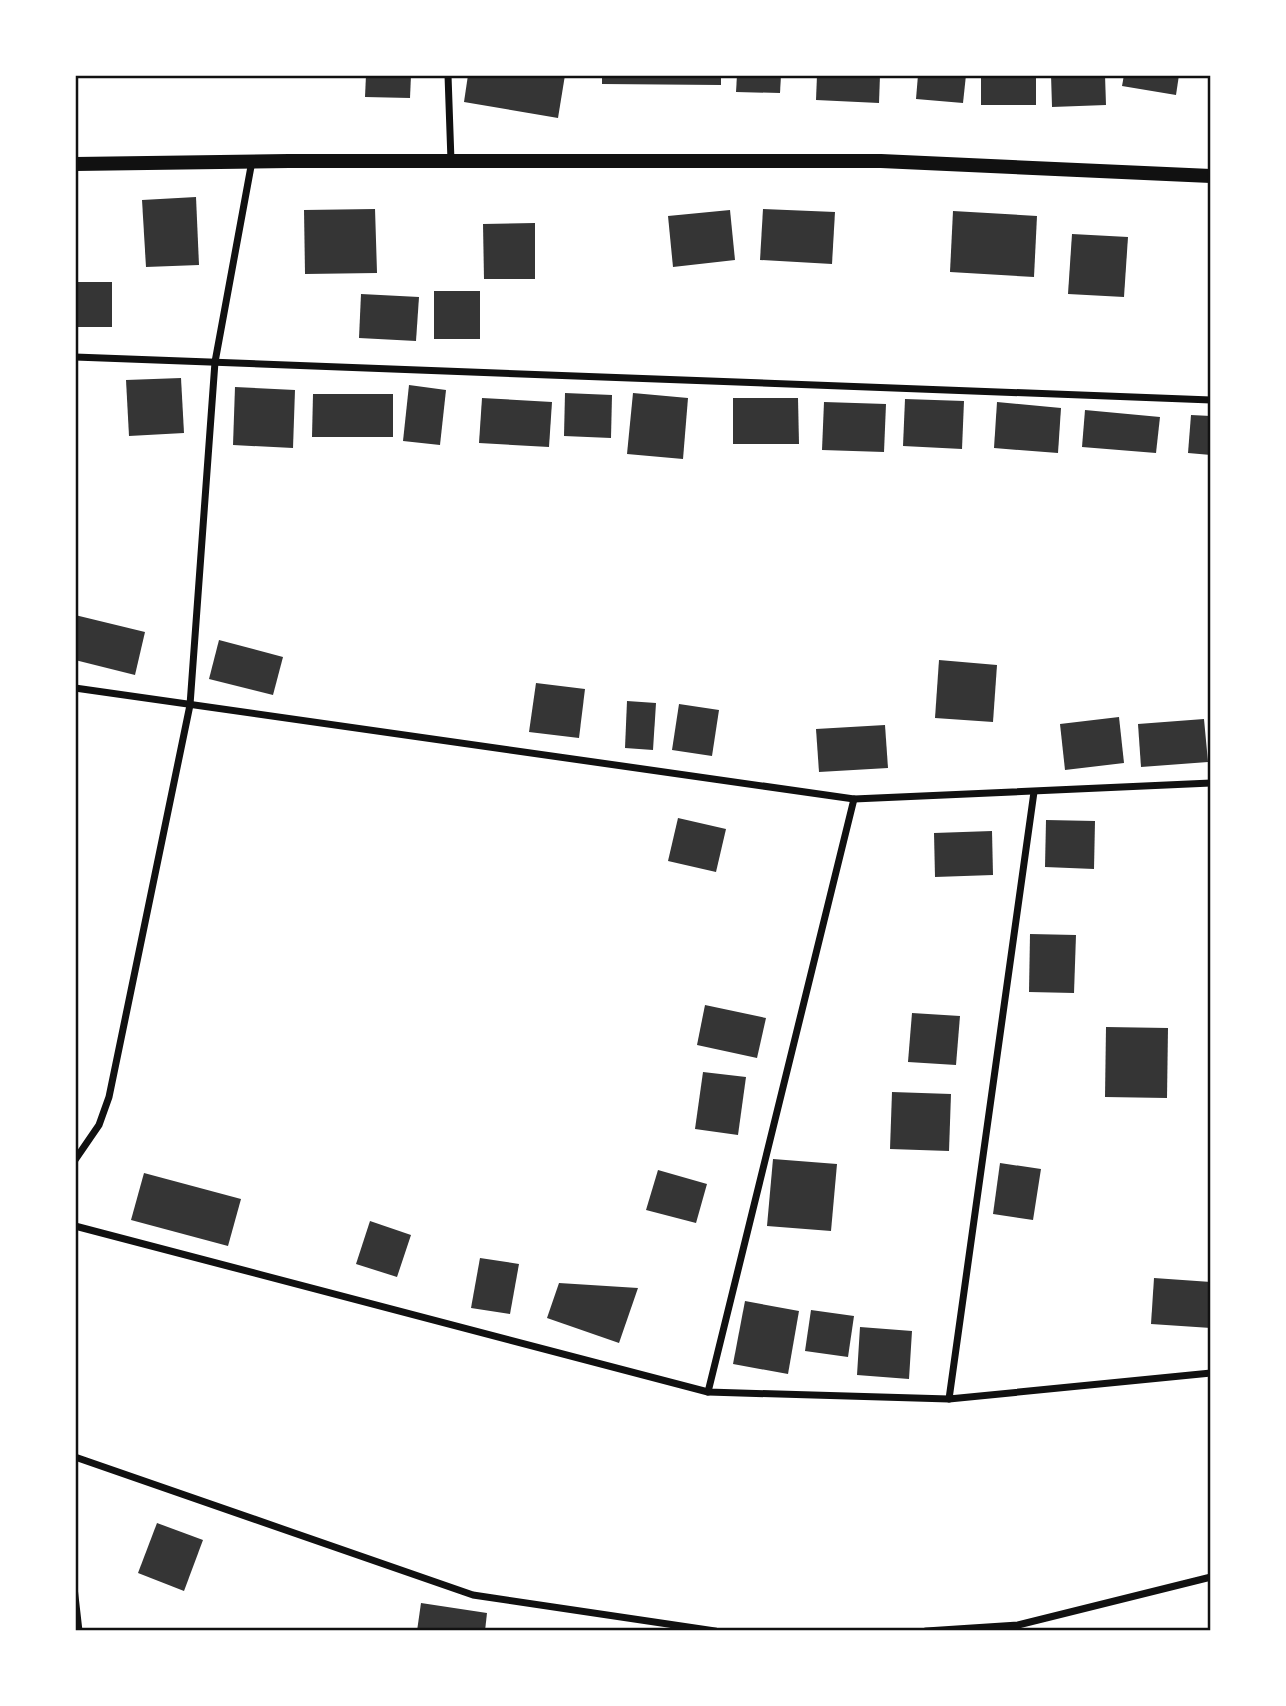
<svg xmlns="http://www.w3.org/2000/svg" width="1286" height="1706" font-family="'IBM Plex Sans',sans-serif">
<rect width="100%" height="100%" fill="#fff"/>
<g fill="#353535">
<polygon points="366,75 411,75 410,98 365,97"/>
<polygon points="468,75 565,75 558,118 464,102"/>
<polygon points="602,75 721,75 721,85 602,84"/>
<polygon points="737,75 781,75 780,93 736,92"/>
<polygon points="817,75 880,75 879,103 816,100"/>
<polygon points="918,75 966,75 963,103 916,99"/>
<rect x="981" y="75" width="55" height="30"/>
<polygon points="1051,75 1105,75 1106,105 1052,107"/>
<polygon points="1124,75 1179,75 1176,95 1122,86"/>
<polygon points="196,197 199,265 146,267 142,200"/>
<polygon points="375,209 377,273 305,274 304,210"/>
<polygon points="763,209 835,212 832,264 760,260"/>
<polygon points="730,210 735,260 673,267 668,216"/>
<polygon points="953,211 1037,216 1034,277 950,272"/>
<polygon points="535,223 535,279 484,279 483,224"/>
<polygon points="1072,234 1128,237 1124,297 1068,294"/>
<rect x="75" y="282" width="37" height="45"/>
<rect x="434" y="291" width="46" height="48"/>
<polygon points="361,294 419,297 416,341 359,338"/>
<polygon points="181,378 184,433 129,436 126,380"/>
<polygon points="409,385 446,390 440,445 403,441"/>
<polygon points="235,387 295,390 293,448 233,445"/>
<polygon points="565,393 612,395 611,438 564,436"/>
<polygon points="633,393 688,398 683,459 627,454"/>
<polygon points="313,394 393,394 393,437 312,437"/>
<polygon points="482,398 552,402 549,447 479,443"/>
<polygon points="733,398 798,398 799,444 733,444"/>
<polygon points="905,399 964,401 962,449 903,446"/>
<polygon points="824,402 886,404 884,452 822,450"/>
<polygon points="997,402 1061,408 1058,453 994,448"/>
<polygon points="1085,410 1160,417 1156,453 1082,447"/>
<polygon points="1191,415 1211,416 1211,455 1188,453"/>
<polygon points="75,615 145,632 135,675 75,660"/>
<polygon points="219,640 283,657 273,695 209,679"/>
<polygon points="939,660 997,665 993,722 935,718"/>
<polygon points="536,683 585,689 579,738 529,732"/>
<polygon points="627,701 656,703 653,750 625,748"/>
<polygon points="679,704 719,710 712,756 672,750"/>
<polygon points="1119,717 1124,763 1065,770 1060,724"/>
<polygon points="1204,719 1208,762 1141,767 1138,724"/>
<polygon points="885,725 888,768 819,772 816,729"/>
<polygon points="678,818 726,829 716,872 668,861"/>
<polygon points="1046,820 1095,821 1094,869 1045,867"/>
<polygon points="992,831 993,875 935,877 934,833"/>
<polygon points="1030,934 1076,935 1074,993 1029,992"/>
<polygon points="705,1005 766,1018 757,1058 697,1045"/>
<polygon points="912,1013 960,1016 956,1065 908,1062"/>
<polygon points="1106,1027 1168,1028 1167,1098 1105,1097"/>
<polygon points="703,1072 746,1077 738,1135 695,1129"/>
<polygon points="892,1092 951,1094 949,1151 890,1149"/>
<polygon points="773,1159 837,1164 831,1231 767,1226"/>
<polygon points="1000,1163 1041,1169 1033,1220 993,1214"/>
<polygon points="658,1170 707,1184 696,1223 646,1210"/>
<polygon points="144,1173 241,1199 228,1246 131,1220"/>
<polygon points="370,1221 411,1235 397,1277 356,1264"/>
<polygon points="480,1258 519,1264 510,1314 471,1308"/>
<polygon points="1154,1278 1211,1282 1211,1328 1151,1324"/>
<polygon points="559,1283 638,1288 619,1343 547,1318"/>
<polygon points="745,1301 799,1311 788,1374 733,1364"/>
<polygon points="811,1310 854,1316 848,1357 805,1351"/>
<polygon points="860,1327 912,1331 909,1379 857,1375"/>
<polygon points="157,1523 203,1540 184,1591 138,1573"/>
<polygon points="421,1603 487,1613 485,1631 417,1631"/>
</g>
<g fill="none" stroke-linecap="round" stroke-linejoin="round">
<polyline stroke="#111" stroke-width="5" points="75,1587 80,1631"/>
<g stroke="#111" stroke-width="7">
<polyline points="448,75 451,161"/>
<polyline points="75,357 1211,400"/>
<polyline points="75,688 854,799 1211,783"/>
<polyline points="75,1160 99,1125 109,1097 190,705 215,362 252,161"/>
<polyline points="75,1226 708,1392 949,1399 1211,1373"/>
<polyline points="708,1392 854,799"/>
<polyline points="949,1399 1034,792"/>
<polyline points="75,1457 473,1595 715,1631"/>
<polyline points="926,1631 1018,1625 1211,1577"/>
</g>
<polyline stroke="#111" stroke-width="14" points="75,164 289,161 881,161 1211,176"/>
</g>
<rect width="1286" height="1706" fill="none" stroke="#ffffff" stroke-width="154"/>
<rect x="77" y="77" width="1132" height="1552" fill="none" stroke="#111" stroke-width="2.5"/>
</svg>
